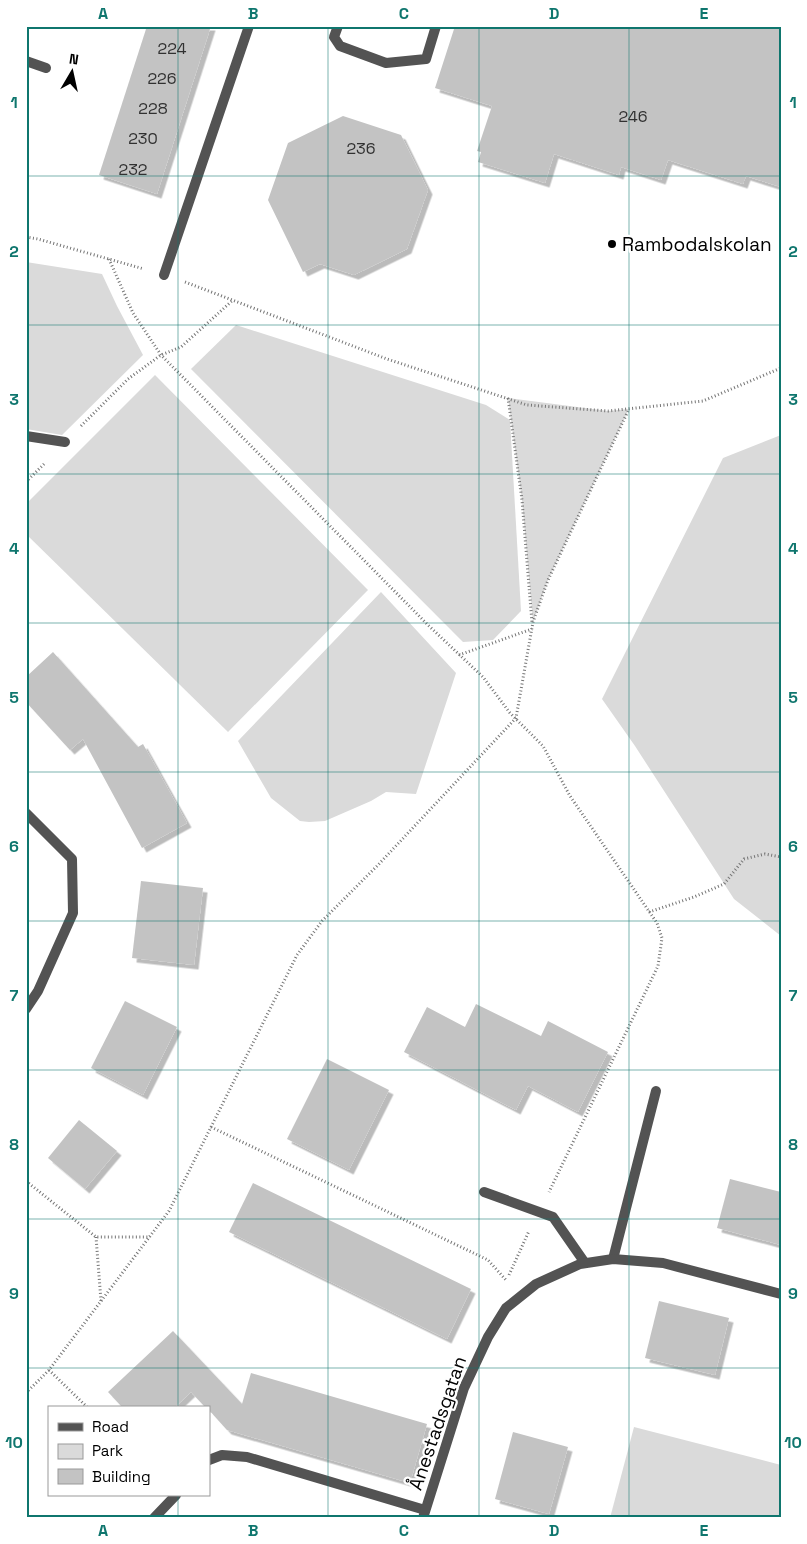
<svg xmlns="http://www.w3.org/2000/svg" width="807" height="1544" font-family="'Space Grotesk',sans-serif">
<defs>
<filter id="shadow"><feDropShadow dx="4.5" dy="4.5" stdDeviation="0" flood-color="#0004"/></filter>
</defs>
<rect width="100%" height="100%" fill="#fff"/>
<g fill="#dadada">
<polygon points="26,262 102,274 117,306 143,355 62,435 26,429"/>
<polygon points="236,325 486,405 510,420 521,611 493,640 463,642 191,369"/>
<polygon points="155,375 368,590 228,732 26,534 26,504"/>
<polygon points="508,398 608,411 629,409 548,580 533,622 522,500"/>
<polygon points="781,435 781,936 734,899 635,746 602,699 723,458"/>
<polygon points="381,592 456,673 416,794 386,792 371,801 325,821 309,822 300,821 271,798 238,741"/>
<polygon points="634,1427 781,1465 781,1518 610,1518"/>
</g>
<g fill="#c3c3c3" filter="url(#shadow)">
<polygon points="147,26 211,26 157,194 99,175"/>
<polygon points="455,26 781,26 781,187 746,176 743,184 668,160 661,180 621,167 619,175 554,154 545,183 478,162 481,152 477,151 492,106 435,88"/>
<polygon points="343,116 401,135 428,190 407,249 354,275 320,264 303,272 268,200 288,143"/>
<polygon points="53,652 138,747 143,744 187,823 142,848 83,739 70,750 26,702 26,677"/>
<polygon points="141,881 203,888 194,965 132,958"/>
<polygon points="125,1001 177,1027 143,1095 91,1068"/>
<polygon points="476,1004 541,1036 548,1021 608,1052 578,1112 528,1086 516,1110 404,1052 427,1007 465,1027"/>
<polygon points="327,1059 389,1090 349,1170 287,1139"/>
<polygon points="79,1120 117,1151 85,1189 48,1158"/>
<polygon points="730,1179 781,1192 781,1245 717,1228"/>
<polygon points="253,1183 471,1289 447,1339 229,1232"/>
<polygon points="659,1301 729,1318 715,1375 645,1358"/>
<polygon points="173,1331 242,1404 251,1373 427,1424 410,1483 227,1430 209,1410 209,1408 206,1408 191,1392 174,1408 123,1408 108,1392"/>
<polygon points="513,1432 568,1447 549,1514 495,1499"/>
</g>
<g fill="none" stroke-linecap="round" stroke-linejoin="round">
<g stroke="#757575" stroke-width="3" stroke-dasharray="1 2.5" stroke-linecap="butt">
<polyline points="26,237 38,239 144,269"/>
<polyline points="109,259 133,313 161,355 428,625 483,677 510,713 543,746 570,796 657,923 662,938 658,966 549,1192"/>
<polyline points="185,282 387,359 527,405 608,411 703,401 781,368"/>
<polyline points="508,398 522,500 532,623"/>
<polyline points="81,426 128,379 161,355 181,347 233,300"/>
<polyline points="26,482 45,463"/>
<polyline points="459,655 532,629"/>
<polyline points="649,912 694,897 724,884 744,859 765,854 781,857"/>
<polyline points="211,1127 488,1260 506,1280"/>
<polyline points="26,1181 96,1237 150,1237"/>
<polyline points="96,1237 101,1301"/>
<polyline points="509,1275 529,1231"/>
<polyline points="49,1370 88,1408"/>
<polyline points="26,1393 49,1370 169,1211 297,955 322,921 378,865 516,718 533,622 548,580 629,409"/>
</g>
<g stroke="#535353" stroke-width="10">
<polyline points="338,26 334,37 340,46 386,63 426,59 436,26"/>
<polyline points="26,61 46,68"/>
<polyline points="164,275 249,26"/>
<polyline points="26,436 65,442"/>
<polyline points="484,1192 553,1217 585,1263"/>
<polyline points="613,1259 656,1091"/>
<polyline points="209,1460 222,1455 247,1457 425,1510"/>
<polyline points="154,1518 176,1495"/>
</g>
<g stroke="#535353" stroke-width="10">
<polyline points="26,813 72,859 73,913 38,991 26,1009"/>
<polyline points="423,1518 464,1388 488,1337 506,1308 536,1284 580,1264 613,1259 663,1263 781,1294"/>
</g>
</g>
<path fill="none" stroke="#0f766e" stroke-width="1" stroke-opacity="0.55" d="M178,26V1408M328,26V1518M479,26V1518M629,26V1518M26,176H781M26,325H781M26,474H781M26,623H781M26,772H781M26,921H781M26,1070H781M26,1219H781M26,1368H781M178,1495V1518"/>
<circle fill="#000" stroke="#fff" stroke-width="2" cx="612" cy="244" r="5"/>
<g text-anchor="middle" stroke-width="4.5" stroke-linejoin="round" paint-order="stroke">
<g font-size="16" fill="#313131">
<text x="172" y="54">224</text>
<text x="162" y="84">226</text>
<text x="153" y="114">228</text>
<text x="633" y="122">246</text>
<text x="143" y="144">230</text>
<text x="361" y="154">236</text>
<text x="133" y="175">232</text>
</g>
<g font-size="19" fill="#000" stroke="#fff" text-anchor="start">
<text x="622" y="251">Rambodalskolan</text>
</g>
<g font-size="19" fill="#000" stroke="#fff">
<text transform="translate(437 1423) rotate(-71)" y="7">Ånestadsgatan</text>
</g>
</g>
<rect width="807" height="1544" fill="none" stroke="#ffffff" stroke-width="55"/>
<rect x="48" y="1406" width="162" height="90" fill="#ffffff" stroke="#999999"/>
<rect x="58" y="1423" width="25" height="8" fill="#535353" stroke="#999999"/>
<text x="92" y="1432" font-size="15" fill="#000000">Road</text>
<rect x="58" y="1444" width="25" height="15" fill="#dadada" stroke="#999999"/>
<text x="92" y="1456" font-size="15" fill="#000000">Park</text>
<rect x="58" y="1469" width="25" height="15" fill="#c3c3c3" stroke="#999999"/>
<text x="92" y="1482" font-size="15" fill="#000000">Building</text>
<g transform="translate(72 72) rotate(9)" stroke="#ffffff" stroke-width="4" paint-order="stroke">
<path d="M0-4L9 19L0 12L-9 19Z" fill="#000000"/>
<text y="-8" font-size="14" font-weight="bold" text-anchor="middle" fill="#000000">N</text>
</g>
<rect x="28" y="28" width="752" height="1488" fill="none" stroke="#0f766e" stroke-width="2"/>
<g font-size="16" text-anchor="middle" font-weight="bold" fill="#0f766e">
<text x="103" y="19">A</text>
<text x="253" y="19">B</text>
<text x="404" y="19">C</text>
<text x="554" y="19">D</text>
<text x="704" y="19">E</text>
<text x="14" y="108">1</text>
<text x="793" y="108">1</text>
<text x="14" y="257">2</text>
<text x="793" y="257">2</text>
<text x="14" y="405">3</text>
<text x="793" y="405">3</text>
<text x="14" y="554">4</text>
<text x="793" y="554">4</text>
<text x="14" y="703">5</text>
<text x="793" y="703">5</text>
<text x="14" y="852">6</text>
<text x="793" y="852">6</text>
<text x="14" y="1001">7</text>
<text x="793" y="1001">7</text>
<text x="14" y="1150">8</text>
<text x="793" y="1150">8</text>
<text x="14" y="1299">9</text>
<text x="793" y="1299">9</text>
<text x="14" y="1448">10</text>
<text x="793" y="1448">10</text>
<text x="103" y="1536">A</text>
<text x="253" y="1536">B</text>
<text x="404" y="1536">C</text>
<text x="554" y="1536">D</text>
<text x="704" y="1536">E</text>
</g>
</svg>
